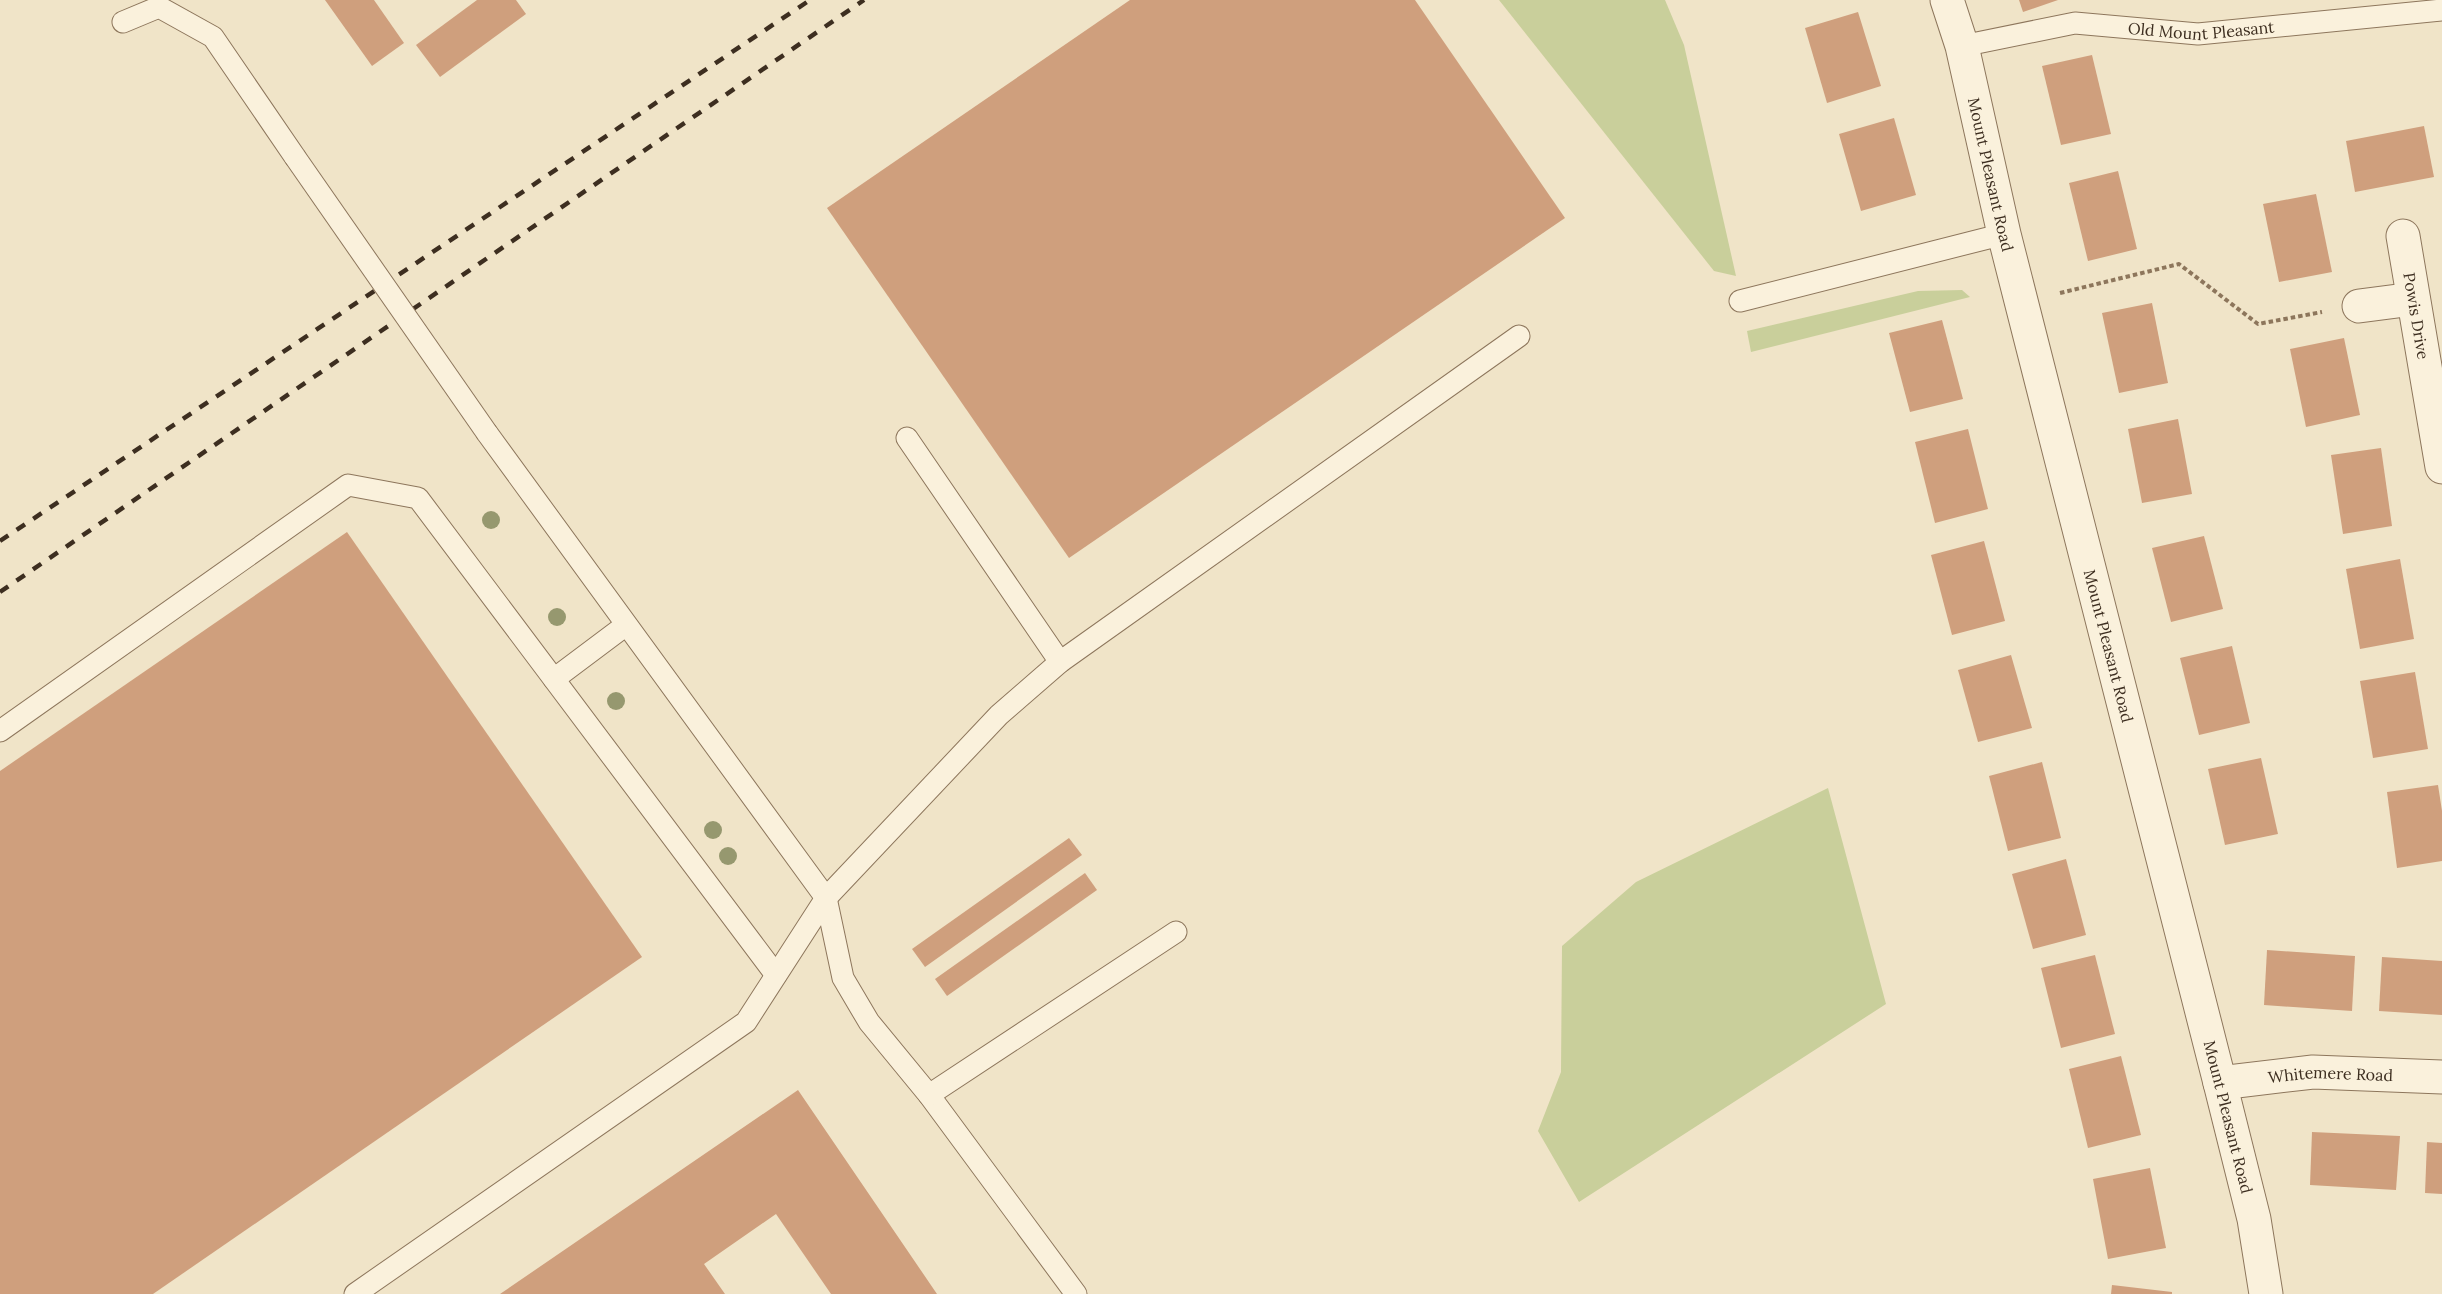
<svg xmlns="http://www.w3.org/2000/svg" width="2442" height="1294" font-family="Lora,serif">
<rect width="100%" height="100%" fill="#f0e4c8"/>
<g fill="#c9cf9b">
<polygon points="1499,0 1665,0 1684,45 1736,276 1714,271"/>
<polygon points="1962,290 1970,297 1751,352 1747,331 1918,291"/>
<polygon points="1828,788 1886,1004 1579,1202 1538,1131 1561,1072 1562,946 1636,882"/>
</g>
<g fill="#cf9f7d">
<polygon points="325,0 374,0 404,43 372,66"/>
<polygon points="477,0 516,0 526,14 440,77 416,45"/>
<polygon points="1130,0 1415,0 1565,218 1069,558 827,208"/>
<polygon points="2019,0 2058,0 2023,12"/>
<polygon points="1858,12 1881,86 1827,103 1805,28"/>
<polygon points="2092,55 2111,134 2061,145 2042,66"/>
<polygon points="1894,118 1916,195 1861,211 1839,134"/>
<polygon points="2424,126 2434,177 2355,192 2346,141"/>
<polygon points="2118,171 2137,249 2088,261 2069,183"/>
<polygon points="2316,194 2332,272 2279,282 2263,204"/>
<polygon points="2152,303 2168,383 2119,393 2102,313"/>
<polygon points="1942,320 1963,399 1910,412 1889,333"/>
<polygon points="2344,338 2360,415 2306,427 2290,349"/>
<polygon points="2178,419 2192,494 2142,503 2128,429"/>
<polygon points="1968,429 1988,509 1935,523 1915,442"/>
<polygon points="2381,448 2392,526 2343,534 2331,455"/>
<polygon points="347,532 642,957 153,1294 0,1294 0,771"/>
<polygon points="2204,536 2223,609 2171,622 2152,548"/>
<polygon points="1984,541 2005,621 1952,635 1931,555"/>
<polygon points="2400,559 2414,639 2360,649 2346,569"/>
<polygon points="2232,646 2250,723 2199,735 2180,658"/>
<polygon points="2011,655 2032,728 1978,742 1958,670"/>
<polygon points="2415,672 2428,749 2373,758 2360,681"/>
<polygon points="2261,758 2278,834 2225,845 2208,769"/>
<polygon points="2042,762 2061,838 2008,851 1989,776"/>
<polygon points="2438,785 2442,811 2442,861 2397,868 2387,792"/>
<polygon points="1069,838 1082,855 925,967 912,949"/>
<polygon points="2066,859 2086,935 2033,949 2012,874"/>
<polygon points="1085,873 1097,890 947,996 935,979"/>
<polygon points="2267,950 2355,956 2352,1011 2264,1005"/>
<polygon points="2095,955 2115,1034 2061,1048 2041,968"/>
<polygon points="2382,957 2442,961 2442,1015 2379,1011"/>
<polygon points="2121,1056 2141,1135 2088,1148 2069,1069"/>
<polygon points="798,1090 937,1294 831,1294 776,1214 704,1264 725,1294 500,1294"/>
<polygon points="2312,1132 2400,1136 2396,1190 2310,1185"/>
<polygon points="2427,1142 2442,1143 2442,1194 2425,1193"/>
<polygon points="2150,1168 2166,1248 2108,1259 2093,1179"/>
<polygon points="2112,1285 2172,1292 2172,1294 2111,1294"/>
</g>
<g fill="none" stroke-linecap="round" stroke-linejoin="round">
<g stroke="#8d765c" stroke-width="23">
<g id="service">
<polyline points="123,22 159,7 213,37 295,157"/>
<path id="s1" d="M1962,46L2075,23L2198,34L2442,10"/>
<polyline points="1740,301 2004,234"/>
<polyline points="487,433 826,898 843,978 869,1022 929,1095 1076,1294"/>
<polyline points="907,438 1060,662"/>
<polyline points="554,679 626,625"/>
<polyline points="0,731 348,485 418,498 776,975"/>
<polyline points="929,1095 1176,932"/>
<polyline points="355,1294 746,1022 826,898 999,715 1060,662 1519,336"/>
</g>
</g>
<g stroke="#8d765c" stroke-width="35">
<g id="minor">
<path id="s2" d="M2403,236L2442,467"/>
<polyline points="2359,306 2413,299"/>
<path id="s3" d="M2220,1083L2313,1072L2442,1077"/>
</g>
</g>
<g stroke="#8d765c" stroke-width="35">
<g id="tertiary">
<path id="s4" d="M1947,0L1962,46L2004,234L2220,1083L2254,1219L2266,1294"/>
</g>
</g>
<polyline stroke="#8d765c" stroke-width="4" stroke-dasharray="4.5 3" stroke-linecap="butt" points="2060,293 2179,264 2258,324 2322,312"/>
<use href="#service" stroke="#faf1dc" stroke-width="21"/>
<use href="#minor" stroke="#faf1dc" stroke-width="33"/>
<use href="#tertiary" stroke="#faf1dc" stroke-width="33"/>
<g stroke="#3d2e20" stroke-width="4.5" stroke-dasharray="10 10" stroke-linecap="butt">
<polyline points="0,541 810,0"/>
<polyline points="0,592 864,0"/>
</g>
<g stroke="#8d765c" stroke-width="23" stroke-linecap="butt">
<polyline id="service-bridge" points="295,157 487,433"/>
</g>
<use href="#service-bridge" stroke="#faf1dc" stroke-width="21"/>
</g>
<g fill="#96986f">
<circle cx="491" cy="520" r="9"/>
<circle cx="557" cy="617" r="9"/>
<circle cx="616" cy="701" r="9"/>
<circle cx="713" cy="830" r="9"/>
<circle cx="728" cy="856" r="9"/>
</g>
<g text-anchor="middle" stroke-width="4.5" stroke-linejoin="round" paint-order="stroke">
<g font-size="16" fill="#3d2e20" stroke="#f7eed8">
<text dy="6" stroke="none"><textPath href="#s1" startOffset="242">Old Mount Pleasant</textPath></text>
<text dy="6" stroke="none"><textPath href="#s4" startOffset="180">Mount Pleasant Road</textPath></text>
<text dy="6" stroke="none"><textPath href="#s2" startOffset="81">Powis Drive</textPath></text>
<text dy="6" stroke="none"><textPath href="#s4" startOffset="666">Mount Pleasant Road</textPath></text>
<text dy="6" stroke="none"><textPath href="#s3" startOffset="111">Whitemere Road</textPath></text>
<text dy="6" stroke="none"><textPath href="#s4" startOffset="1152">Mount Pleasant Road</textPath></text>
</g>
</g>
</svg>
